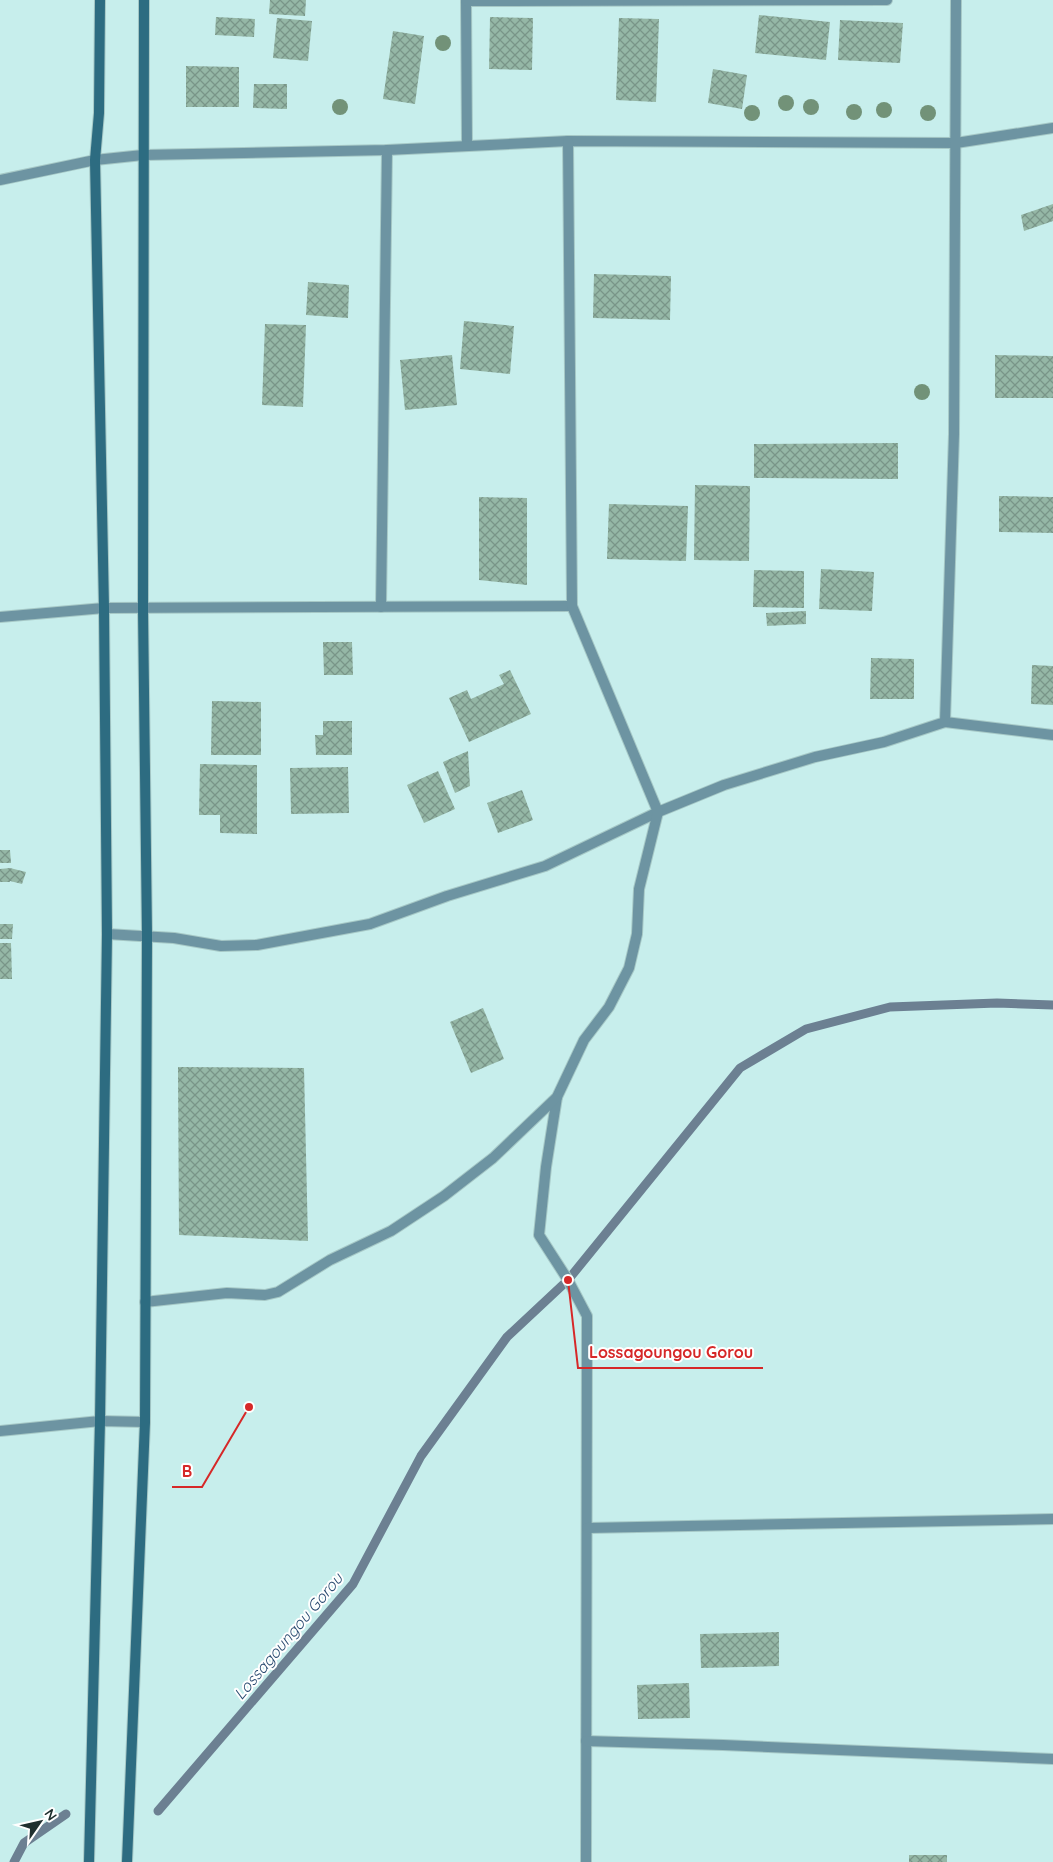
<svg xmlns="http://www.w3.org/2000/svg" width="1053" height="1862" font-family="Quicksand,sans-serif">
<defs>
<pattern id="building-cross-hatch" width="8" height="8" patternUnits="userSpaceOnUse" patternTransform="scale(1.25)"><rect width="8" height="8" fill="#95b7a6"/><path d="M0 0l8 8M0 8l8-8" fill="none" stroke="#799588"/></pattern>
</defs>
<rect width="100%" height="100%" fill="#c7eeec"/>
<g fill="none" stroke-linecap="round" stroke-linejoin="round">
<g stroke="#6c8092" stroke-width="9">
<polyline points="158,1811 353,1584 421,1456 507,1337 568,1280 740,1068 806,1029 890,1007 997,1003 1053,1005"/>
<polyline points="14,1862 24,1843 66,1814"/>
</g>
</g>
<g fill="url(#building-cross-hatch)">
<polygon points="270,0 306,0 305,16 269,14"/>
<polygon points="759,15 830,22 826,60 755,53"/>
<polygon points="216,17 255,19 254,37 215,35"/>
<polygon points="490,17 533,18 532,70 489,69"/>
<polygon points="277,18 312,21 308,61 273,58"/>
<polygon points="619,18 659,19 656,102 616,100"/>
<polygon points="840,20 903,23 900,63 838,60"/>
<polygon points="393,31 424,36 415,104 383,99"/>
<polygon points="186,66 239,67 239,107 186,107"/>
<polygon points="713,69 747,75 742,109 708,103"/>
<polygon points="254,84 287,84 287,109 253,108"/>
<polygon points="1053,204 1053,221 1024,231 1021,215"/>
<polygon points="594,274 671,276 670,320 593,318"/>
<polygon points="308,282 349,285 348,318 306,315"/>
<polygon points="464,321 514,326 510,374 460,369"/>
<polygon points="265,324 306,325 303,407 262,405"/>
<polygon points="452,355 457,405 405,410 400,360"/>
<polygon points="995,355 1053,356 1053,398 995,398"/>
<polygon points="898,443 898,479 754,478 754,444"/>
<polygon points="695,485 750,486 749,561 694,560"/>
<polygon points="999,496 1053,497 1053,533 999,532"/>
<polygon points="479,497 527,498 527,585 479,580"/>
<polygon points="609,504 688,506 686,561 607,559"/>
<polygon points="821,569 874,572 872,611 819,609"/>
<polygon points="754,570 804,571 804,608 753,607"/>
<polygon points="806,611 806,624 767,626 766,613"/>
<polygon points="323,642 352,642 353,675 324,675"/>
<polygon points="871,658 914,659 914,699 870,699"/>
<polygon points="1032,665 1053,666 1053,705 1031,704"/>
<polygon points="510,670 531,714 469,742 449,698 467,690 471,699 504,684 499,675"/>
<polygon points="212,701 261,702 261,755 211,755"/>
<polygon points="323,721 352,721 352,755 316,755 315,735 323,735"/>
<polygon points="468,751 470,786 455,793 443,762"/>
<polygon points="200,764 257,765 257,834 220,833 220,815 199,815"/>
<polygon points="348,767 349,813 291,814 290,768"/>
<polygon points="438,771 455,809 424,823 407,785"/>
<polygon points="522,790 533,820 498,833 487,803"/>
<polygon points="0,850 10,850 11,863 0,863"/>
<polygon points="10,868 26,872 22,884 10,881 10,882 0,882 0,869"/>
<polygon points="0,924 13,924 12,939 0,939"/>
<polygon points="0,943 11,943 12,979 0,979"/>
<polygon points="483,1008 504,1059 471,1073 450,1022"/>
<polygon points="178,1067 304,1068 308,1241 179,1235"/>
<polygon points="779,1632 779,1666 701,1668 700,1634"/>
<polygon points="689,1683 690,1718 638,1719 637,1685"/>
<rect x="909" y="1855" width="38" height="7"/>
</g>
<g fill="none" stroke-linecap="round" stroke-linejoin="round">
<g stroke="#a6c8c6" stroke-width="12">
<g id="minor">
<polyline points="466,0 467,146"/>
<polyline points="466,1 887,0"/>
<polyline points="0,180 95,160 143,155 387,150 568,141 956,143 1053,128"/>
<polyline points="381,607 387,150"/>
<polyline points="0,617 104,608 572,606"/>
<polyline points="945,722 1053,735"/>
<polyline points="107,934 174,938 221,946 257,945 370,924 447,896 545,866 658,812 724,785 815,757 884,742 945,722 954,434 956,0"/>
<polyline points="557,1097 546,1167 539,1235 568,1280 587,1316 586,1862"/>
<polyline points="145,1302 227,1293 265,1295 278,1292 330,1260 391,1231 444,1196 493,1158 557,1097 584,1040 609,1007 629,968 637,934 639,889 658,812 572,606 568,141"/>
<polyline points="0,1431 100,1421 145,1422"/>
<polyline points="587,1528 1053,1519"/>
<polyline points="586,1741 723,1745 1053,1759"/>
</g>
</g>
<g stroke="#a6c8c6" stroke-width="12">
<g id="secondary">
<polyline points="89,1862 100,1421 107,934 104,608 95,160 99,113 100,0"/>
<polyline points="127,1862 145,1422 147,936 143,609 144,0"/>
</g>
</g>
<use href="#minor" stroke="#6d94a2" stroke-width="10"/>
<use href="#secondary" stroke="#2d6c81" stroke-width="10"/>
</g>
<g fill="#729278">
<circle cx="443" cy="43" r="8"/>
<circle cx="786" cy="103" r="8"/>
<circle cx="340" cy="107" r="8"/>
<circle cx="811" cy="107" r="8"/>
<circle cx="884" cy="110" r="8"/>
<circle cx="854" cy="112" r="8"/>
<circle cx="752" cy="113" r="8"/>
<circle cx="928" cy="113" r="8"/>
<circle cx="922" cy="392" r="8"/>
</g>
<g text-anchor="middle" stroke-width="4" stroke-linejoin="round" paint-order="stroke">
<g font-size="16" font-style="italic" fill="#294b70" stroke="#fff">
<text transform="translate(288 1636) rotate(-50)" y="6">Lossagoungou Gorou</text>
</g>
</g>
<path fill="none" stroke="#d62828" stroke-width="2" d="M568 1280L578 1368H763M249 1407L202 1487H172"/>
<g fill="#d62828" stroke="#fff" stroke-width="2">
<circle cx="568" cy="1280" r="5"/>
<circle cx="249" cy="1407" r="5"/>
</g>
<g font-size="16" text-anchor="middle" font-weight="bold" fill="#d62828" stroke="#fff" stroke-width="4" stroke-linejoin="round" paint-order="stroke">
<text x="671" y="1358">Lossagoungou Gorou</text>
<text x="187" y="1477">B</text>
</g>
<g transform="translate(40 1822) rotate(56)" stroke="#ffffff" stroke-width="4" paint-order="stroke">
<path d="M0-4L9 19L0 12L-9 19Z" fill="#20302f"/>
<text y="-8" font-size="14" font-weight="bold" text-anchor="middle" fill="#20302f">N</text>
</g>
</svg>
